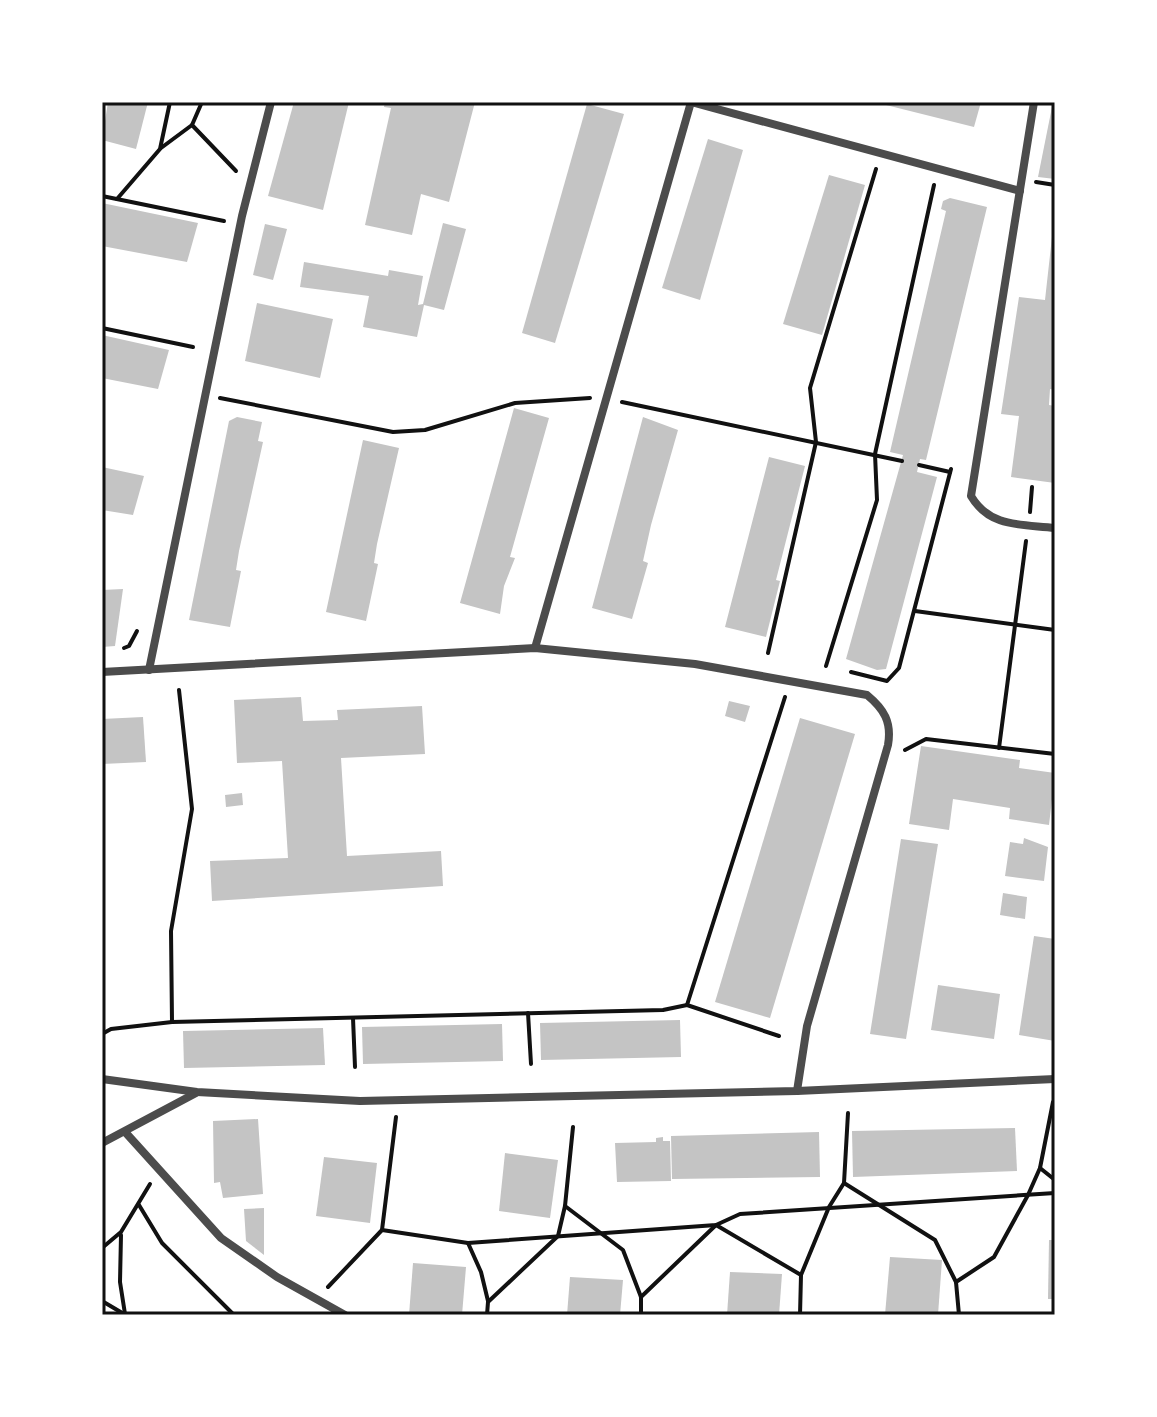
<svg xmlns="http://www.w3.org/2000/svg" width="1157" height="1417" font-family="'Fira Sans Condensed',sans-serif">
<rect width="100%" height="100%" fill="#fff"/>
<g fill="#c4c4c4">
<polygon points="108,102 148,102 136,149 102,140"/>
<polygon points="294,102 349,102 323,210 268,196"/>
<polygon points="385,102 475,102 449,202 421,194 412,235 365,225 391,108 384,107"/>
<polygon points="981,102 974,127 878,103 878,102"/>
<polygon points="1053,102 1055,102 1055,179 1038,177"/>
<polygon points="587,104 624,114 555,343 522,333"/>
<polygon points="708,139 743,150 700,300 662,288"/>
<polygon points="829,175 865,185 822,335 783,324"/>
<polygon points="950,198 987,207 926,460 920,459 917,472 937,477 886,669 877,670 846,659 903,455 890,452 946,211 941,209 943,201"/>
<polygon points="102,203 198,223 187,262 102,246"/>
<polygon points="443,223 466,229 444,310 424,305 417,337 363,327 369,296 300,287 304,262 388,276 389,270 423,276 418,305 423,304"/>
<polygon points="265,224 287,229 273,280 253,275"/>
<polygon points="1052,237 1055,237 1055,390 1050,389 1049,405 1055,406 1055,483 1011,477 1019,416 1001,414 1019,297 1045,300"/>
<polygon points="257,303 333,319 320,378 245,361"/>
<polygon points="102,335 169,350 158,389 102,378"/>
<polygon points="514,408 549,418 510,557 515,558 504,586 500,614 460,603"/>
<polygon points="237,417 262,422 258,441 263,442 239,551 236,570 241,571 230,627 189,620 229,421"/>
<polygon points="643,417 678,430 651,525 643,561 648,563 632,619 592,608"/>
<polygon points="363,440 399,448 377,544 374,563 378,564 366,621 326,612"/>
<polygon points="769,457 805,466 776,580 780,581 766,637 725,627"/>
<polygon points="102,467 144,476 133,515 102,510"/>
<polygon points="123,589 115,646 102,647 102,590"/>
<polygon points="301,697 303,721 338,720 337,710 422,706 425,754 341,758 347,856 441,851 443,886 212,901 210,861 288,858 282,761 237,763 234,700"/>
<polygon points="729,701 750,706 745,722 725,716"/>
<polygon points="143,717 146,762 102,764 102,719"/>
<polygon points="800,718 855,734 770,1018 715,1002"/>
<polygon points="921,746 1020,760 1019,768 1055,773 1049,825 1009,819 1010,808 953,799 949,830 909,824"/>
<polygon points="242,793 243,805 226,807 225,795"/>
<polygon points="1024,838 1048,847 1044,881 1005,876 1010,842 1023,844"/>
<polygon points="901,839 938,844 906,1039 870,1034"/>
<polygon points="1003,893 1027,897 1025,919 1000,915"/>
<polygon points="1034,936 1055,939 1055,1041 1019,1035"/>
<polygon points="938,985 1000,994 994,1039 931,1030"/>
<polygon points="680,1020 681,1057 541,1060 540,1023"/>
<polygon points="502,1024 503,1061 363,1064 362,1027"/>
<polygon points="323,1028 325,1065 184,1068 183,1031"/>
<polygon points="258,1119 263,1194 223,1198 220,1182 214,1183 213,1121"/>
<polygon points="1015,1128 1017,1171 853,1177 852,1131"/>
<polygon points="819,1132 820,1177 672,1179 671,1136"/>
<polygon points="663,1137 663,1141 670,1141 671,1181 617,1182 615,1143 656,1142 656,1138"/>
<polygon points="505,1153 558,1160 550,1218 499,1211"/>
<polygon points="324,1157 377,1163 370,1223 316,1216"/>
<polygon points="264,1208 264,1255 246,1241 244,1209"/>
<polygon points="1049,1240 1055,1240 1055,1299 1048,1299"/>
<polygon points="890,1257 942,1260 938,1315 885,1315"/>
<polygon points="413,1263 466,1267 462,1315 409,1315"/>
<polygon points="730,1272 782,1274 779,1315 727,1315"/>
<polygon points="570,1277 623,1280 620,1315 567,1315"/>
</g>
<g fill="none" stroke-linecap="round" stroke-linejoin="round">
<g stroke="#111" stroke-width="4">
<polyline points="202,102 192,125 236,171"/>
<polyline points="161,148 192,125"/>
<polyline points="1036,182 1055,185"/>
<polyline points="102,196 224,221"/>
<polyline points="117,199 160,149 170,102"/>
<polyline points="102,328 193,347"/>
<polyline points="220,398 393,432 425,430 515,403 590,398"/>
<polyline points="622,402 902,461"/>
<polyline points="919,465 950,472"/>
<polyline points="1030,512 1032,487"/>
<polyline points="915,611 1055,630"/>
<polyline points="124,648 129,646 137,631"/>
<polyline points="768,653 816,442 810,388 876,169"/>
<polyline points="826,666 877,500 875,454 934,185"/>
<polyline points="851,672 887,681 899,668 951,469"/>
<polyline points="999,748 1026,541"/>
<polyline points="905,750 926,739 1055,754"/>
<polyline points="687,1005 785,697"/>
<polyline points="528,1013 531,1064"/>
<polyline points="353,1018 355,1067"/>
<polyline points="172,1021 171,931 192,809 179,690"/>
<polyline points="102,1034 111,1029 172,1022 663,1010 687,1005 779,1036"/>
<polyline points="1040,1168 1055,1180"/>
<polyline points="844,1183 935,1240 956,1282"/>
<polyline points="139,1205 162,1243 234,1315"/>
<polyline points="565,1206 623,1250 641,1297 641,1315"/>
<polyline points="382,1230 468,1243 716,1225 740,1214 1055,1193"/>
<polyline points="121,1235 120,1282 125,1314"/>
<polyline points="468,1243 481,1272 488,1301"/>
<polyline points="102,1248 121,1232 150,1184"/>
<polyline points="328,1287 382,1230 396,1117"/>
<polyline points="641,1297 716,1225 801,1275"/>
<polyline points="102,1301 124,1314"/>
<polyline points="487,1315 488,1302 558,1236 565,1206 573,1127"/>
<polyline points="800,1315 801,1275 829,1207 844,1183 848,1113"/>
<polyline points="959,1315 956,1282 994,1257 1028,1195 1040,1168 1053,1102"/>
</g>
<g stroke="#4c4c4c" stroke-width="8">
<path d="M1034,102L971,496C990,528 1021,524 1055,528"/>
<polyline points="535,648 691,102 1020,191"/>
<polyline points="149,670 242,216 271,102"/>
<path d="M102,672L535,648L695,664L867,695C884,709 892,722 888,745L807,1026L797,1091"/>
<polyline points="102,1079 197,1092 360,1101 797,1091 1055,1079"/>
<polyline points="126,1133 221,1238 277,1277 345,1315"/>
<polyline points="102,1143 196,1093"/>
</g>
</g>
<rect width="1157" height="1417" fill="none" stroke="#ffffff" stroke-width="208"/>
<rect x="104" y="104" width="949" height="1209" fill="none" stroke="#111" stroke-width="3"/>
</svg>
